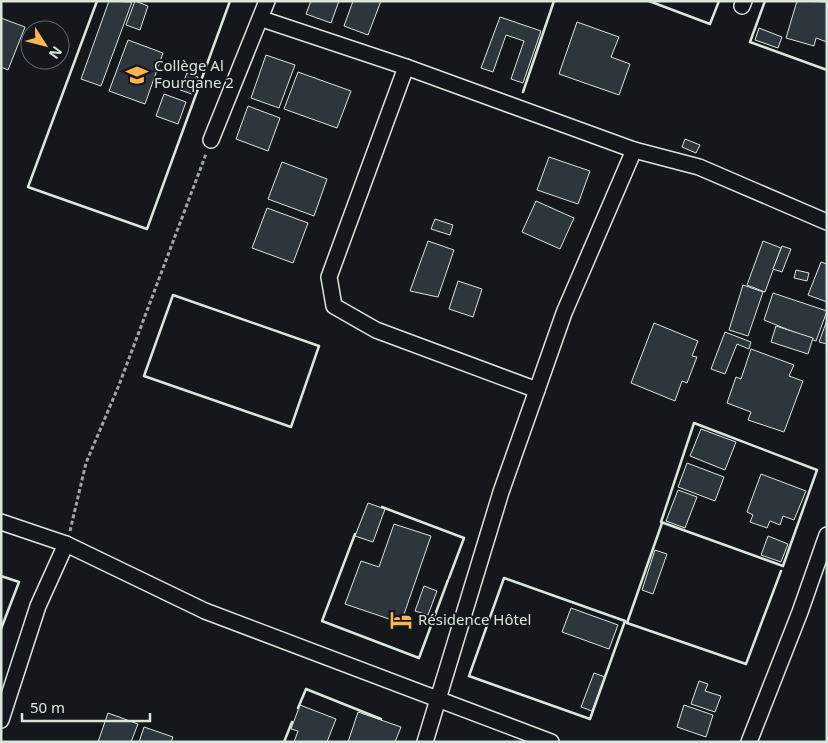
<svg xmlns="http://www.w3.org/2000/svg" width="828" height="743" font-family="'Noto Sans',sans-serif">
<rect width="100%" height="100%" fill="#14181c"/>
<g fill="#2c363c" stroke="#d8e6dc">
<polygon points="109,1 132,2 101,86 81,79"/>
<polygon points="135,1 148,6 140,30 126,25"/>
<polygon points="311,1 339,1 331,23 306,14"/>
<polygon points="353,1 381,1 368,35 344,26"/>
<polygon points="797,1 827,2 827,42 816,38 814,46 786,38"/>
<polygon points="500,17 541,31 523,83 511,79 524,41 506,35 493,72 481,68"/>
<polygon points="1,18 25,27 8,70 1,67"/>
<polygon points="577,22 619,37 611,57 630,64 619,95 559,74"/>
<polygon points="759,28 782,37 778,48 755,40"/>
<polygon points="128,40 163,53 145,104 109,91"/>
<polygon points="266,55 295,65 279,108 251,98"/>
<polygon points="298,72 351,91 337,128 284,109"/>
<polygon points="187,73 198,77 192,94 180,90"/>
<polygon points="164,94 186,102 178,124 156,116"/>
<polygon points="248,106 280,118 268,151 236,139"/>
<polygon points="685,139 700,145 696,153 682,147"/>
<polygon points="549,157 590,171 578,204 537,190"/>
<polygon points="282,162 327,179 314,216 268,199"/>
<polygon points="536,201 574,218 560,249 522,232"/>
<polygon points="267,208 308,223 293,263 252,248"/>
<polygon points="435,219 453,225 450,235 431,229"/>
<polygon points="428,241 454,250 438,297 410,291"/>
<polygon points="763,241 781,248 765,292 747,285"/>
<polygon points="782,246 791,249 782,272 773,269"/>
<polygon points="821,262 827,264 827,302 808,295"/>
<polygon points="796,270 809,273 807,281 794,278"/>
<polygon points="458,281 482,289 473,317 449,309"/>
<polygon points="743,285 763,292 748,336 729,330"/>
<polygon points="773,293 827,311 816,341 764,320"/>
<polygon points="827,320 827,344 819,342"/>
<polygon points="654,323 698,341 692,356 697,357 687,383 682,381 675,401 631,383"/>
<polygon points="776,326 813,338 808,354 771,342"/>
<polygon points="725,332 751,342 749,349 737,344 725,374 711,369"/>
<polygon points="751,349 794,365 789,376 803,381 784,432 748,420 751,412 727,403 736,377 741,379"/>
<polygon points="701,429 736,442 725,470 690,456"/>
<polygon points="687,463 724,477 715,501 678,487"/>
<polygon points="761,474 806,491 794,520 783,516 780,525 770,521 767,528 750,522 753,515 747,512"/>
<polygon points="678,490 697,497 685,528 666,521"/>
<polygon points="368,503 385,509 373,542 355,536"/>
<polygon points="394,524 431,536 401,623 345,604 361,561 379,567"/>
<polygon points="768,536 788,544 781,562 761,555"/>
<polygon points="655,550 667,554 653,594 642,590"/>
<polygon points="424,586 437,591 428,615 415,611"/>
<polygon points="571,608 618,625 609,649 562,632"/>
<polygon points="594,673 605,677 592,711 581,707"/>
<polygon points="699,681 708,684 705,691 721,696 715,712 691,704"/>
<polygon points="300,705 336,719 327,742 294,742 298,731 291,729"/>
<polygon points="684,705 713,715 706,737 677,727"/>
<polygon points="358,712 401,727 395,742 348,742"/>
<polygon points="108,713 138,724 131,742 98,742"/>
<polygon points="144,727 173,737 171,742 139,742"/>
</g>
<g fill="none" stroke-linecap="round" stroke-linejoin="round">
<g stroke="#d8e6dc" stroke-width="18">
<g id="minor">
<polyline points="742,6 744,1"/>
<polyline points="262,19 406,67 634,150 699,167 827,222"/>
<polyline points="406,67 329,277 334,306 376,330 537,390"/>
<polyline points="211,140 267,1"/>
<polyline points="1,522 66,544 205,611 551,742"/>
<polyline points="1,720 38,606 66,544"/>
<polyline points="425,742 501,492 537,390 564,313 634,150"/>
<polyline points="749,742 800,612 827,535"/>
</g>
</g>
<polyline stroke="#9da8a2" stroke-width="3" stroke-dasharray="4 2.5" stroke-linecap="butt" points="70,531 86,463 119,385 206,154"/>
<use href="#minor" stroke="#14181c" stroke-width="15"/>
<g stroke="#d8e6dc" stroke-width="2.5">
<polyline points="97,1 28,187 147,229 230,1"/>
<polyline points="649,1 710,24 719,1"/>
<polyline points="765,1 750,42 827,70"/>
<polyline points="523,92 554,1"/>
<polygon points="173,295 319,346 291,427 144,376"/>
<polygon points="694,423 817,470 783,566 661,522"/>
<polyline points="382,507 464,538 449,578"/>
<polyline points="662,523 627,623 746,664 781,571"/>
<polyline points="355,534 322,621 419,658 448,580"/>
<polyline points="1,576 19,582 1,629"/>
<polygon points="504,578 625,621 590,719 469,676"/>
<polyline points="298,708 306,689 381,719"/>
<polyline points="284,742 292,722"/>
</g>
</g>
<defs>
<g id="school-bare" transform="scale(1.725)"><path d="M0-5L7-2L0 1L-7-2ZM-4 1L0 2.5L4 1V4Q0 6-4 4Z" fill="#ffb74d" stroke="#14181c" stroke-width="2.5" paint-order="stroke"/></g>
<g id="hotel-bare" transform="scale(1.725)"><path d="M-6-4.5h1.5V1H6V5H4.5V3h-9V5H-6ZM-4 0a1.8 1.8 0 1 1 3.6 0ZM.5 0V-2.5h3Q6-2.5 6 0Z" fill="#ffb74d" stroke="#14181c" stroke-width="2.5" paint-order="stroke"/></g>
</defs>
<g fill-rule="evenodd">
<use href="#school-bare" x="137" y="75"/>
<use href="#hotel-bare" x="401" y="620"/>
</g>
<g text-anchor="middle" stroke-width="4" stroke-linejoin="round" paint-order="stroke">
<g font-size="15" fill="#d8e6dc" stroke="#14181c" text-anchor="start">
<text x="154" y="71">Collège Al<tspan x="154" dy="17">Fourqane 2</tspan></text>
<text x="418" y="625">Résidence Hôtel</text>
</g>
</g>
<rect width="828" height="743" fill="none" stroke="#d8e6dc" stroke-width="5"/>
<g transform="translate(45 45) rotate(126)"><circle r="24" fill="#14181c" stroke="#626a69"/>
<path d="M0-4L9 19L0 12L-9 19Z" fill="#ffb74d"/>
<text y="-8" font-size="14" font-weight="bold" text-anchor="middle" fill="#d8e6dc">N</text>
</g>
<path d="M22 713v8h128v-8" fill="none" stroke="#d8e6dc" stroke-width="2.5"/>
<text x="30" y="713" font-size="15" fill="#d8e6dc" stroke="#14181c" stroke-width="4" paint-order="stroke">50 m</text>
</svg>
